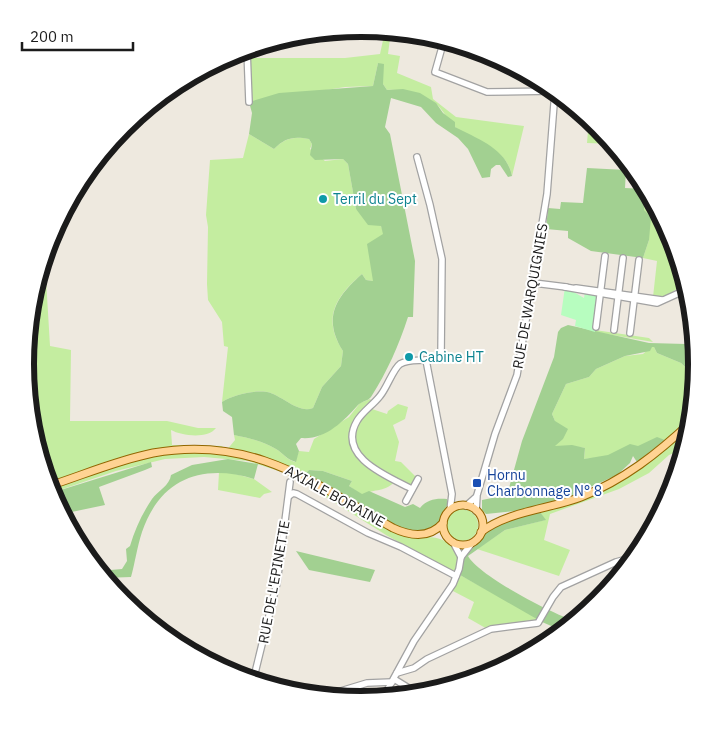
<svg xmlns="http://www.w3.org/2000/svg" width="722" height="729" font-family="'IBM Plex Sans',sans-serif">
<rect width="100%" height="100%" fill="#eee9df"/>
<g fill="#c4eda0">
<path d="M385,31H391L388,54L400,56L397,73L431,87L433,99L456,117L524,126L512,176C507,147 475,143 455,127C448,121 443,109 435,103C422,94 403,89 387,90L383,84L378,63L373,86L345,87L249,102L247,58H345L380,54Z"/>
<polygon points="589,119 613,144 587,143"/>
<path d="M249,134L274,149C285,138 294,136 309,139L312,144L310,149L325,161L343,159L348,164L356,209L381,226L384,234L377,239L373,281L366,280L362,274C335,297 322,319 343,351L341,366L322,387L313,408C298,414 282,395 267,392C252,390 233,395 222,402L228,347L224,346L222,322L208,300L207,284L208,227L206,215L210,160L243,158Z"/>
<path d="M645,189L672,236L685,279C678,290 666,299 653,297L657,261L643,258L649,240L644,210Z"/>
<path d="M40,272L44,274L46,279L50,346L71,350L70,421H167L198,428H216C208,439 182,436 171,430L172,445L222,446L226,451L235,440L234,435C248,438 264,441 276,449C284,454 286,459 295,462L299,451L309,452L314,439L349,417L360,403L370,399L374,403L369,408L387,414L388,411L398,404L408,407L405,419L393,425L399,442L395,461L401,462L418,479L412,489L396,480C386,493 375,488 362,495L349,486L352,481L323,471L309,470L305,474L295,469L292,473L395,533C424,543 442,526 460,558L457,570L452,571L386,535L291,475L248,461L204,457L165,459L116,471L51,493C45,473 37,452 32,431C20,383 25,319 40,272Z"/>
<polygon points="595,330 649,338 653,342 595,332"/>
<polygon points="651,347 654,347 657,353 681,363 696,377 693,401 680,422 683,424 665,440 657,438 623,455 584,459 585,448 572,446 554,446 555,421 552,414 566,384 589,377 596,369 625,356 643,354"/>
<path d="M691,427L685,449L669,455L649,473L619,489L550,514L544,540L570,550L559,576L477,549L505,530L545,520L540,512C599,496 647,469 691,427Z"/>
<polygon points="224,471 254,479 272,492 264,494 260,498 218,490 219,472"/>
<circle cx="462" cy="525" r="16"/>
<polygon points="460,575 538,618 542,622 533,626 489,630 468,618 474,602 451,590"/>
</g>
<g fill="#a2d091">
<path d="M378,63L384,64L383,84L387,90L403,89L420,93L436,103L443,113L455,122V127C478,139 507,149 512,176L508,177L500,165H496L491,169L490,177L482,178L468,149L458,138L436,123L421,107L391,98L385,127L390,134L415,261L413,317H408C399,345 387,372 371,397C368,401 362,401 358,405C343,422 325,440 301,438L296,444L299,451L296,462C286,459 284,454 276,449C264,441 248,438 234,435L232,417L223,411L222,402C233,395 252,390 267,392C282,395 298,414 313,408L322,387L341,366L343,351C322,318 336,297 362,274L366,280L373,281L367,244L383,234L381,226L368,225L356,209L348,164L343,159L315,160L310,155L312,144L309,139C293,136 285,138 274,149L249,134L252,113L249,102L279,93L373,86Z"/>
<polygon points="587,168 626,170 625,188 645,189 644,210 651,217 649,240 643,258 591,251 568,238 568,231 546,229 548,208 560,209 561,202 583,203"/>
<polygon points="568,325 649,343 686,344 694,337 696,377 681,363 657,353 654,347 652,347 650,351 625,356 596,369 589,377 566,384 552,414 555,421 568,429 563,439 555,446 572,445 585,448 584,459 608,455 630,444 638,446 657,437 665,440 637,462 633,456 630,463 617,475 564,499 524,510 486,514 482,510 482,500 507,495 522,441 554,357 558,332 561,328"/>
<path d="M228,459L258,464L254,479C202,463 160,479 142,532C137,547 135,563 131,577L104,578L99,571L122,569L127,561L126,549L130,546C135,529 142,514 152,499C158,491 170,485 171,475L192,465Z"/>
<polygon points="151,462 152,467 145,470 99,487 105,505 62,514 51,493"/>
<path d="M309,470L323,471L352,481L349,486L362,494L369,491L405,507L413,504L420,508C427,499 437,498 447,499L448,504L440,517L439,524C432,528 426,532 417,532C390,532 331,489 305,474Z"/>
<path d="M540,512L546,520L505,530L468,556C479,576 553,614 575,621L563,631L542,622L460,575L464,554L486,532L510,520Z"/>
<polygon points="296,551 375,570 370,582 309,570"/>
</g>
<polygon fill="#b7fdbf" points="565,287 584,298 585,292 600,294 595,332 575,326 576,320 561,315"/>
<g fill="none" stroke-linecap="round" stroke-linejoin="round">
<g stroke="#a2a2a2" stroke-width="8">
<g id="minor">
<polyline points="444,40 435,72 487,92 555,91"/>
<polyline points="247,50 249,102"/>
<polyline points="534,283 566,287"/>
<polyline points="565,287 657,303 679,293 686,285"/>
<polyline points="576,288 662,300"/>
<polyline points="596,327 605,256"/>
<polyline points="614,330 623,258"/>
<polyline points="630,333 639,260"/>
<polyline points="426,360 452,494 450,510"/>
<path d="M412,489C389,477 336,457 357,421C362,412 373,405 380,396C387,388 393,369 400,364C412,357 429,364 441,355L442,259L430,205L417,157"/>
<polyline points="289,496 293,493 297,494 368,533 401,547 456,576"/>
<polyline points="406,501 418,479"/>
<polyline points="466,506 476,497"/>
<polyline points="476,511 477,495 495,434 517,375 547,194 555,91"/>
<polyline points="453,542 461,557"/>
<polyline points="397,673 414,668 427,659 491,629 538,623 553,597 561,587 616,562 637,556"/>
<polyline points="394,679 420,695"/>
<polyline points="253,681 277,583 290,482"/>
<polyline points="321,697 367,683 392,682"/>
<polyline points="383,698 414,641 453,584 459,569 461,557 472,543"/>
</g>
</g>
<g stroke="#926600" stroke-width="9">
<g id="major">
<path d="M49,486C83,475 118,460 153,453C252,435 312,482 393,528C410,536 429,539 443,523"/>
<circle cx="463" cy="525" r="20"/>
<path d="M481,532C508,511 550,509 581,497C624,480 658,453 691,422"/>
</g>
</g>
<use href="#minor" stroke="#fff" stroke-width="5.5"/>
<use href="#major" stroke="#ffd393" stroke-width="7"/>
</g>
<g fill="#0f9aa8" stroke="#fff" stroke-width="2">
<circle cx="323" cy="199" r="5"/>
<circle cx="409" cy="357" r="5"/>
</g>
<rect fill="#1a4fb4" stroke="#fff" stroke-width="2" x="472" y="478" width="10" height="10" rx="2.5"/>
<g text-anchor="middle" stroke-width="4" stroke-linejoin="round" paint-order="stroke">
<g font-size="14" fill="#0d838f" stroke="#fff" text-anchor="start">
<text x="333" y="204">Terril du Sept</text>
<text x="419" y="362">Cabine HT</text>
</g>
<g font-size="14" fill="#1b1b1b" stroke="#fff">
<text transform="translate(530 296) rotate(-80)" y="5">RUE DE WARQUIGNIES</text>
<text transform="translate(335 496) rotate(29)" y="5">AXIALE BORAINE</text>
<text transform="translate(274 582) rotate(-80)" y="5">RUE DE L'EPINETTE</text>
</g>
<g font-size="14" fill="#164399" stroke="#fff" text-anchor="start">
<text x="487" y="480">Hornu<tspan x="487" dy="16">Charbonnage N° 8</tspan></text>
</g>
</g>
<path d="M0 0H722V729H0ZM34 364a327 327 0 1 1 654 0a327 327 0 1 1-654 0Z" fill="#fff" fill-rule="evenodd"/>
<path fill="none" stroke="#1b1b1b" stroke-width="6" d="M34 364a327 327 0 1 1 654 0a327 327 0 1 1-654 0Z"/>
<path d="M22 42v8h111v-8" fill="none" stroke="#1b1b1b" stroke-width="2.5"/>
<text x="30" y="42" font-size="15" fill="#1b1b1b" stroke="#ffffff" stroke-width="4" paint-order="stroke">200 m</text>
</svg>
